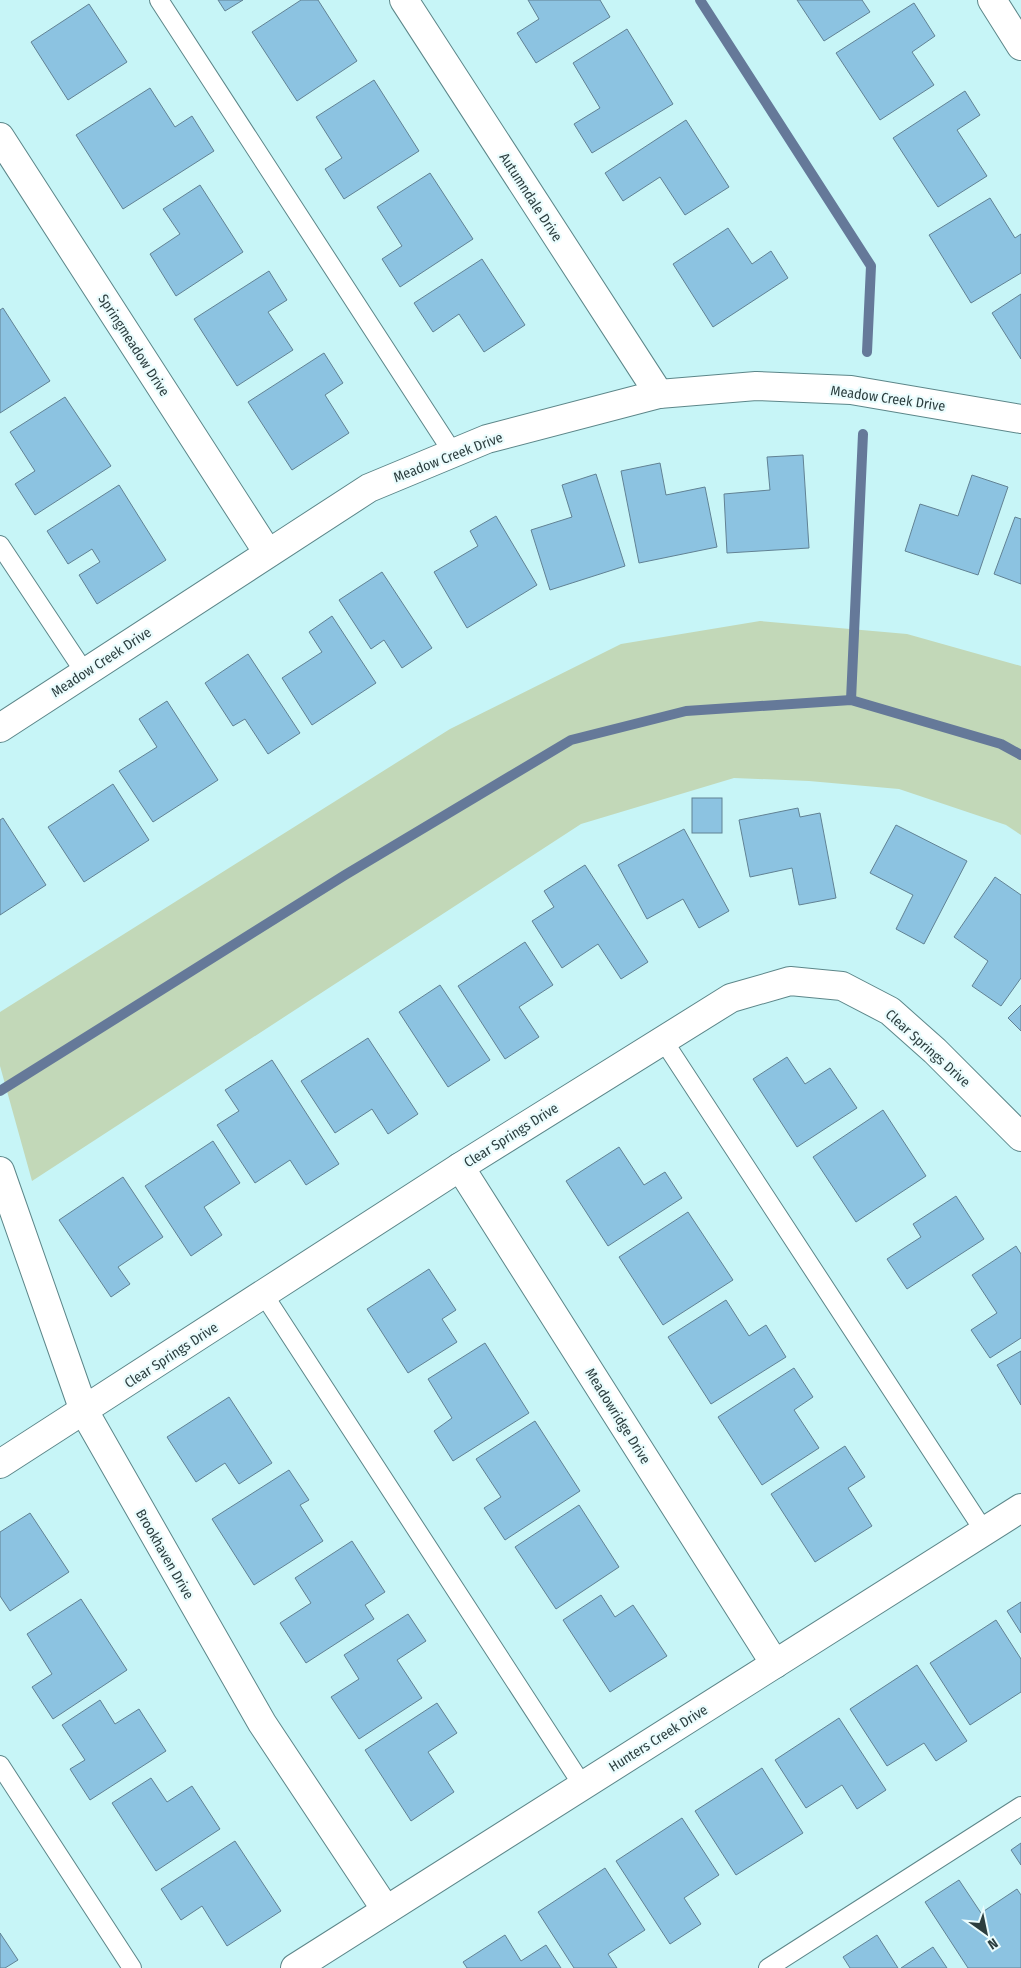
<svg xmlns="http://www.w3.org/2000/svg" width="1021" height="1968" font-family="'Fira Sans Condensed',sans-serif">
<rect width="100%" height="100%" fill="#c7f5f7"/>
<polygon fill="#c2d8b8" points="760,621 907,634 1021,666 1021,835 1006,825 899,789 809,781 734,778 581,824 32,1181 0,1066 0,1012 450,729 621,644"/>
<g fill="none" stroke-linecap="round" stroke-linejoin="round">
<g stroke="#657999" stroke-width="10">
<polyline points="700,0 871,266 867,352"/>
<polyline points="851,700 863,434"/>
<polyline points="0,1091 345,875 571,740 686,711 851,700 1001,744 1021,755"/>
</g>
</g>
<g fill="#8cc3e1" stroke="#618294">
<polygon points="218,0 243,0 225,11"/>
<polygon points="301,0 318,0 357,61 297,101 252,32"/>
<polygon points="528,0 600,0 610,17 536,63 517,33 539,19"/>
<polygon points="797,0 862,0 870,12 824,41"/>
<polygon points="914,3 935,36 912,52 934,85 880,120 836,53"/>
<polygon points="89,4 127,62 68,100 31,42"/>
<polygon points="627,29 673,104 592,153 574,124 600,108 573,63"/>
<polygon points="374,80 419,151 344,199 325,169 342,158 316,117"/>
<polygon points="150,88 175,127 192,116 214,151 123,209 76,135"/>
<polygon points="965,91 980,115 957,130 987,176 938,207 893,138"/>
<polygon points="686,120 729,187 685,215 660,177 623,201 605,173"/>
<polygon points="430,173 473,239 400,287 382,259 402,246 377,207"/>
<polygon points="200,185 243,252 176,296 150,254 180,234 163,209"/>
<polygon points="990,198 1015,238 1021,234 1021,273 971,303 929,235"/>
<polygon points="728,228 752,264 771,251 788,278 713,327 673,264"/>
<polygon points="482,259 525,325 484,352 459,314 433,332 414,303"/>
<polygon points="269,271 287,300 268,312 293,350 237,386 194,319"/>
<polygon points="1021,294 1021,359 992,313"/>
<polygon points="3,308 50,381 0,413 0,310"/>
<polygon points="324,353 343,383 325,395 349,433 292,470 248,402"/>
<polygon points="65,397 111,466 35,515 15,484 35,471 10,432"/>
<polygon points="803,455 809,548 727,553 724,494 770,490 767,457"/>
<polygon points="660,463 666,495 705,487 717,547 639,563 621,471"/>
<polygon points="596,474 625,566 550,590 531,530 572,517 562,485"/>
<polygon points="972,475 1008,487 978,575 905,551 920,504 958,516"/>
<polygon points="119,485 166,560 97,604 79,575 100,562 92,549 68,564 47,531"/>
<polygon points="496,516 537,585 467,628 434,572 478,546 470,531"/>
<polygon points="1015,517 1021,519 1021,584 994,574"/>
<polygon points="382,572 432,648 402,668 384,640 371,649 339,600"/>
<polygon points="332,616 376,683 312,725 282,678 322,652 309,632"/>
<polygon points="248,654 300,733 268,754 245,719 233,726 205,683"/>
<polygon points="167,701 218,780 153,822 119,771 157,747 139,719"/>
<polygon points="113,784 149,840 84,882 48,827"/>
<rect x="692" y="798" width="30" height="35"/>
<polygon points="798,808 800,817 820,813 836,898 799,905 792,868 750,877 739,820"/>
<polygon points="3,818 46,885 0,915 0,820"/>
<polygon points="896,825 967,861 924,944 896,929 913,895 870,873"/>
<polygon points="684,829 729,911 699,928 683,899 647,919 618,865"/>
<polygon points="585,865 648,962 621,979 598,944 562,968 532,921 554,907 544,891"/>
<polygon points="995,877 1021,895 1021,978 1001,1006 972,986 988,961 954,937"/>
<polygon points="525,942 553,985 519,1007 539,1037 505,1059 458,986"/>
<polygon points="440,985 490,1060 448,1087 399,1012"/>
<polygon points="1021,1005 1021,1031 1008,1018"/>
<polygon points="368,1038 418,1114 388,1134 372,1109 335,1133 301,1081"/>
<polygon points="787,1057 805,1084 830,1068 857,1108 797,1147 753,1079"/>
<polygon points="272,1060 339,1164 306,1185 290,1160 255,1183 217,1125 239,1111 225,1090"/>
<polygon points="883,1110 926,1176 856,1222 813,1157"/>
<polygon points="213,1141 240,1183 204,1207 222,1235 191,1256 145,1186"/>
<polygon points="619,1147 644,1185 665,1172 682,1198 608,1246 566,1181"/>
<polygon points="123,1177 163,1237 118,1267 130,1284 111,1297 59,1220"/>
<polygon points="956,1196 984,1239 907,1289 887,1259 921,1237 913,1224"/>
<polygon points="688,1212 733,1280 663,1325 619,1257"/>
<polygon points="1016,1246 1021,1254 1021,1338 990,1358 971,1330 997,1313 972,1275"/>
<polygon points="429,1269 456,1310 442,1319 457,1342 408,1373 367,1309"/>
<polygon points="726,1300 749,1336 766,1325 786,1357 711,1404 668,1337"/>
<polygon points="485,1343 529,1413 453,1461 434,1431 452,1418 428,1379"/>
<polygon points="1021,1351 1021,1405 997,1365"/>
<polygon points="794,1368 813,1397 794,1410 819,1448 762,1485 718,1417"/>
<polygon points="229,1397 272,1463 239,1484 225,1463 196,1482 167,1437"/>
<polygon points="535,1421 580,1491 505,1540 484,1508 501,1497 476,1459"/>
<polygon points="845,1446 865,1477 848,1488 872,1526 815,1562 771,1494"/>
<polygon points="289,1470 309,1500 300,1505 323,1541 254,1585 212,1519"/>
<polygon points="579,1505 619,1567 556,1609 515,1547"/>
<polygon points="30,1513 69,1572 10,1611 0,1596 0,1532"/>
<polygon points="352,1541 385,1592 365,1605 374,1619 306,1663 280,1623 311,1603 295,1578"/>
<polygon points="601,1595 615,1617 633,1605 667,1656 610,1692 563,1620"/>
<polygon points="81,1599 127,1670 53,1719 32,1687 52,1674 27,1634"/>
<polygon points="1021,1602 1021,1633 1007,1611"/>
<polygon points="408,1614 426,1641 397,1660 422,1698 359,1739 331,1697 359,1679 344,1655"/>
<polygon points="996,1620 1021,1659 1021,1692 970,1725 930,1663"/>
<polygon points="917,1665 967,1741 936,1761 924,1743 887,1766 850,1709"/>
<polygon points="100,1700 115,1724 139,1709 166,1751 90,1800 70,1769 85,1760 62,1725"/>
<polygon points="437,1703 457,1733 428,1752 454,1792 411,1821 365,1750"/>
<polygon points="839,1718 886,1790 857,1809 842,1785 806,1808 775,1760"/>
<polygon points="762,1768 803,1833 736,1875 695,1811"/>
<polygon points="151,1778 167,1802 192,1786 220,1829 156,1871 112,1803"/>
<polygon points="682,1818 719,1875 684,1898 701,1924 670,1944 616,1861"/>
<polygon points="235,1841 281,1911 227,1946 202,1906 181,1920 161,1889"/>
<polygon points="1021,1843 1021,1865 1011,1850"/>
<polygon points="605,1868 645,1930 608,1954 617,1968 574,1968 538,1912"/>
<polygon points="959,1880 981,1913 1017,1889 1021,1895 1021,1968 968,1968 925,1902"/>
<polygon points="0,1933 18,1960 5,1968 0,1968"/>
<polygon points="505,1935 521,1961 546,1945 561,1968 467,1968 463,1962"/>
<polygon points="877,1935 898,1968 850,1968 843,1957"/>
<polygon points="933,1947 947,1968 901,1968"/>
</g>
<g fill="none" stroke-linecap="round" stroke-linejoin="round">
<g stroke="#5c8689" stroke-width="20">
<g id="lane">
<polyline points="159,0 453,453"/>
<polyline points="0,545 85,673"/>
<polyline points="663,1040 984,1531"/>
<polyline points="264,1295 583,1786"/>
<polyline points="0,1765 132,1968"/>
<polyline points="768,1968 1021,1806"/>
</g>
</g>
<g stroke="#5c8689" stroke-width="30">
<g id="street">
<polyline points="404,0 659,394"/>
<polyline points="992,0 1021,46"/>
<polyline points="0,137 268,553"/>
<polyline points="0,728 369,488 487,439 659,394 756,386 851,390 1021,419"/>
<polyline points="460,1167 775,1664"/>
<polyline points="0,1171 84,1411 262,1723 386,1910"/>
<polyline points="0,1464 460,1167 731,998 790,981 842,986 890,1011 935,1051 1021,1137"/>
<polyline points="295,1968 1021,1508"/>
</g>
</g>
<use href="#lane" stroke="#fff" stroke-width="18"/>
<use href="#street" stroke="#fff" stroke-width="28"/>
</g>
<g text-anchor="middle" stroke-width="4.5" stroke-linejoin="round" paint-order="stroke">
<g font-size="14" fill="#2c3e3f" stroke="#eafcfd">
<text transform="translate(531 197) rotate(57)" y="5">Autumndale Drive</text>
<text transform="translate(134 345) rotate(57)" y="5">Springmeadow Drive</text>
<text transform="translate(888 398) rotate(8)" y="5">Meadow Creek Drive</text>
<text transform="translate(448 457) rotate(-21)" y="5">Meadow Creek Drive</text>
<text transform="translate(101 662) rotate(-33)" y="5">Meadow Creek Drive</text>
<text transform="translate(928 1048) rotate(42)" y="5">Clear Springs Drive</text>
<text transform="translate(511 1135) rotate(-32)" y="5">Clear Springs Drive</text>
<text transform="translate(171 1355) rotate(-33)" y="5">Clear Springs Drive</text>
<text transform="translate(618 1416) rotate(58)" y="5">Meadowridge Drive</text>
<text transform="translate(165 1554) rotate(60)" y="5">Brookhaven Drive</text>
<text transform="translate(658 1738) rotate(-32)" y="5">Hunters Creek Drive</text>
</g>
</g>
<g transform="translate(986 1933) rotate(147)" stroke="#eafcfd" stroke-width="4" paint-order="stroke">
<path d="M0-4L9 19L0 12L-9 19Z" fill="#2c3e3f"/>
<text y="-8" font-size="14" font-weight="bold" text-anchor="middle" fill="#2c3e3f">N</text>
</g>
</svg>
